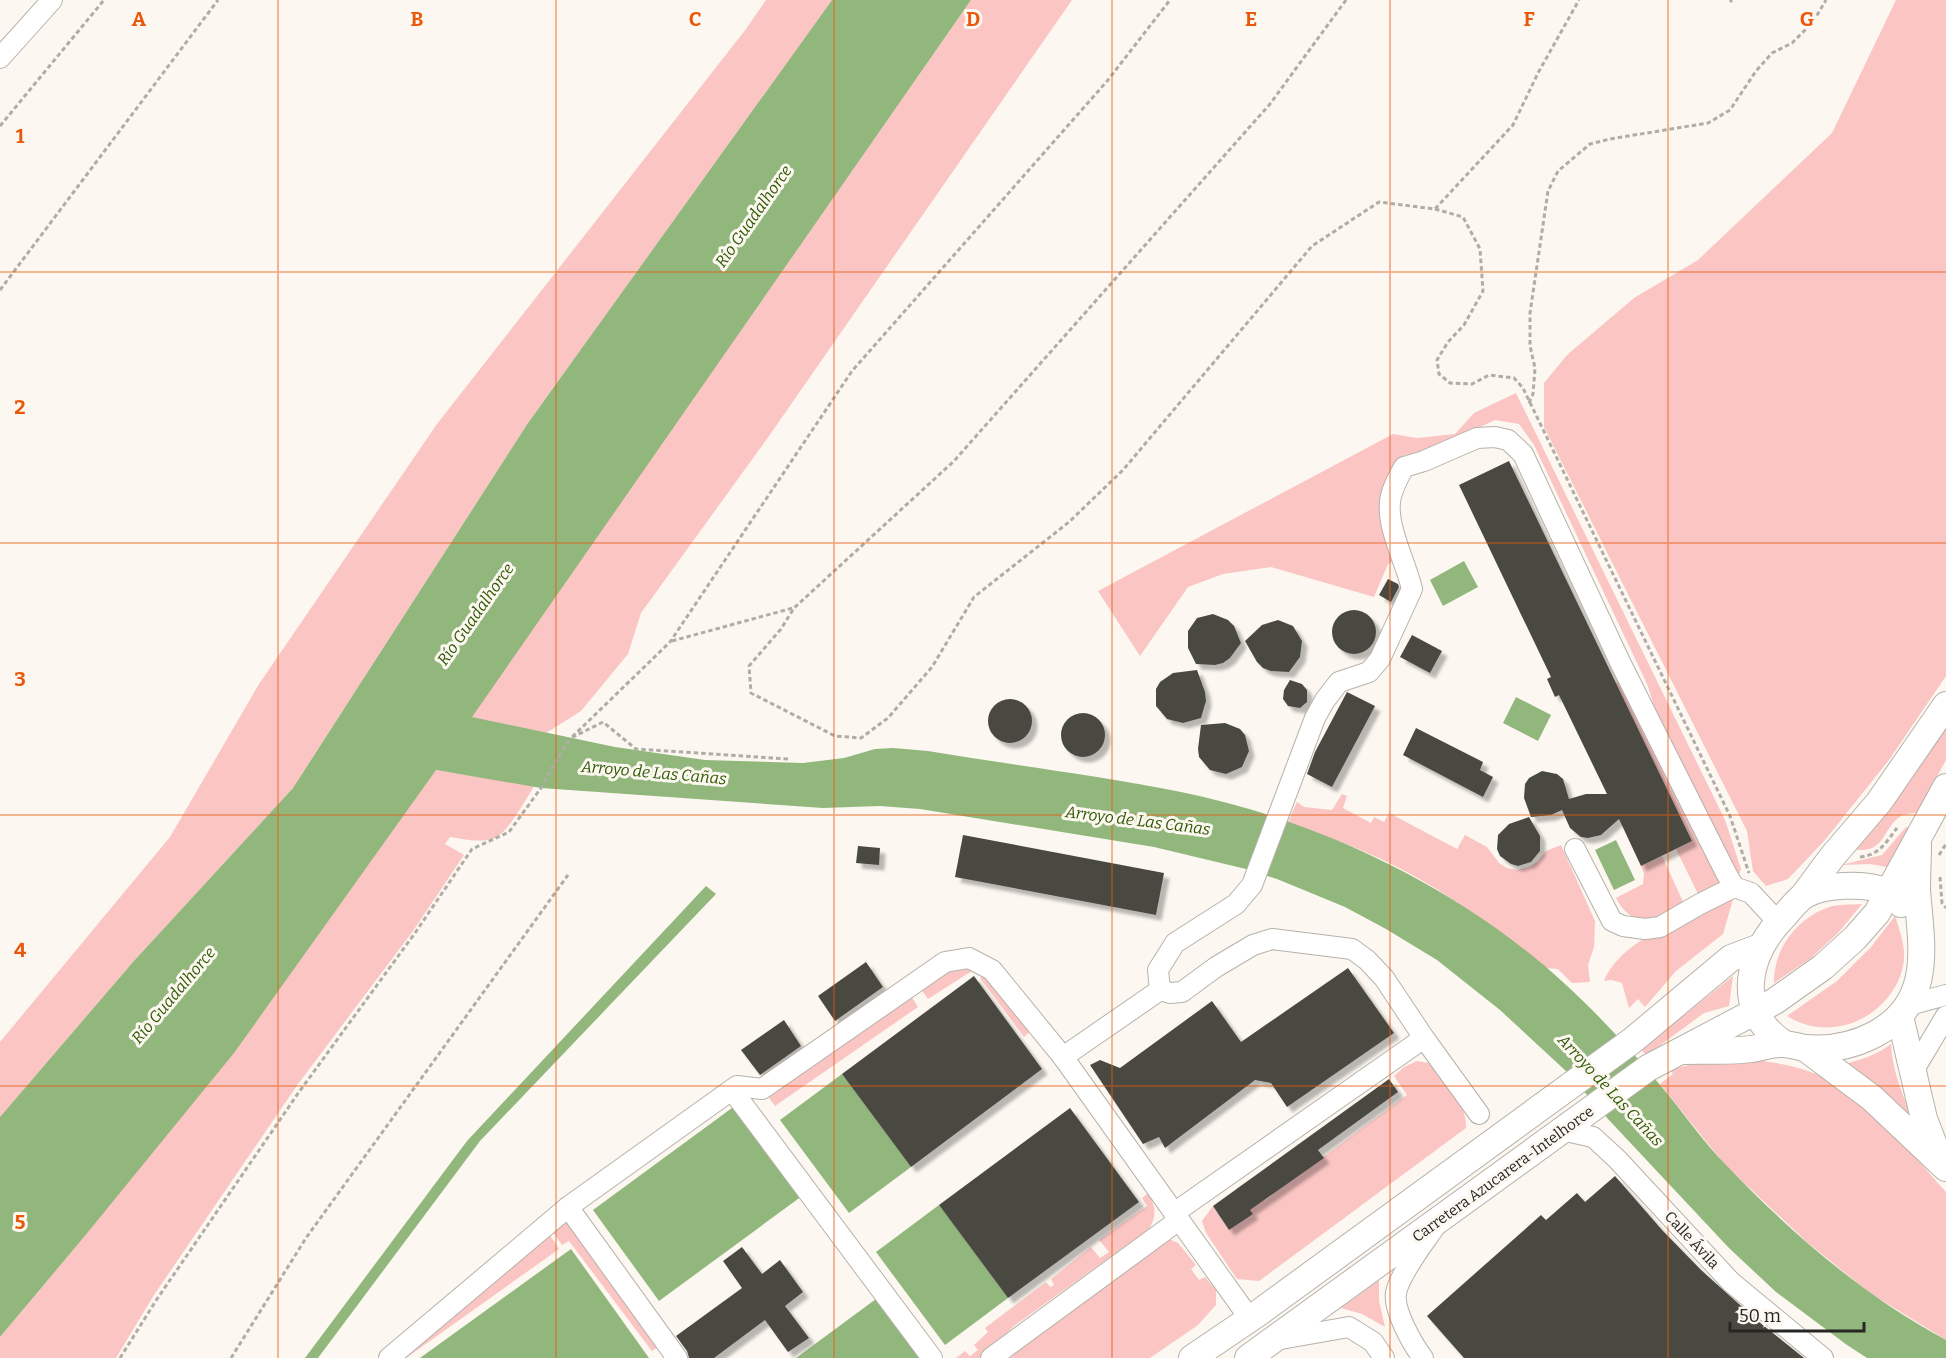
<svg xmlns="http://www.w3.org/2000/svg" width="1946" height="1358" font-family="Bitter,serif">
<defs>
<filter id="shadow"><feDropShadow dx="5.5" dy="5.5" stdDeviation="1.5" flood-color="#0004"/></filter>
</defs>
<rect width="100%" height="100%" fill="#fcf7f0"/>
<g fill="#fac5c3">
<polygon points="766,0 832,0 528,423 293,788 133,962 0,1117 0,1042 170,837 259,684 437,424 746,29"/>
<polygon points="971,0 1072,0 769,436 641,613 628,654 581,711 546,733 471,717"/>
<polygon points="1896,0 1946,0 1946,676 1889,760 1825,840 1788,879 1766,886 1753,871 1747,831 1544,427 1544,383 1567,355 1634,298 1698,260 1832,133"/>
<polygon points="1516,393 1725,820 1741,869 1739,875 1730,866 1655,710 1648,686 1534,445 1519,424 1495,420 1425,453 1404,455 1390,469 1383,489 1396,560 1388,564 1374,597 1271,567 1223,574 1188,587 1140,656 1098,591 1393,434 1417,438 1455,434 1474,413"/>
<polygon points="1623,680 1720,882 1717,888 1699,896 1676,849 1692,841 1616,683"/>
<path d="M1946,726V760L1917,813C1911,813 1903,814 1898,818C1882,831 1884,855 1853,849Z"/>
<path d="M435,770L534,786C527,798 509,830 497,837C484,844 464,839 450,837L445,844L464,855L413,931L298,1084L154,1295L116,1358H0V1337L79,1243L368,862Z"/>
<path d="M1342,794L1347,796L1343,808L1371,823L1374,817L1384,822L1389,813L1457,849L1465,835L1487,847L1499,863L1507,868L1517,870L1529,867L1538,861L1546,851L1561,845L1595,921L1594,947L1588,965L1590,982L1572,983L1558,969L1545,968C1495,926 1440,887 1381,859C1351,845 1319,834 1288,822L1297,802L1304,807L1332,810Z"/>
<polygon points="1906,827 1910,828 1887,867 1870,864 1841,865 1882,855"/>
<path d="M1662,856L1684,904C1656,917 1635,933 1616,898L1643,884L1644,873L1641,866Z"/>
<path d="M1734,896L1723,934L1676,971L1645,1007L1638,999L1629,1008L1622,983L1611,980L1604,981C1622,937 1693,915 1734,896Z"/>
<path d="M1862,904L1838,933L1811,958L1774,983C1773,950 1797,918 1829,907C1838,904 1851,905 1862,904Z"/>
<path d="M1895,916C1900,932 1907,949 1903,966C1894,1009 1846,1038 1804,1024C1798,1022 1792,1019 1787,1016L1837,981L1871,947Z"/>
<polygon points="954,966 975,969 928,999 921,989 911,996 918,1007 775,1106 767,1095"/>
<polygon points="988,973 1032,1030 1024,1037 980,978"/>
<polygon points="1733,976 1729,1006 1704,1013 1647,1055 1641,1050"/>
<path d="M1891,1044C1893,1080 1909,1109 1924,1141L1841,1065C1860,1060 1875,1056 1891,1044Z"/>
<path d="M1750,1059C1768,1062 1787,1064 1805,1070C1865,1089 1905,1147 1946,1192V1340L1870,1293L1808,1243L1725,1165L1660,1084L1673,1074L1671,1071C1696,1060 1723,1060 1750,1059Z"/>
<path d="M1417,1061L1429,1063C1444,1082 1467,1102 1466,1128L1259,1281L1237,1279L1206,1233L1202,1221L1213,1206L1229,1230L1252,1214L1236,1189L1249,1180L1264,1201L1407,1095L1394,1076L1404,1067Z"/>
<path d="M1148,1193C1156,1206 1157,1216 1149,1229L1014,1326L981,1358H956L965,1351L970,1356L978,1350L974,1345L988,1332L985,1328L1046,1282L1050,1287L1054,1285L1051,1279L1091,1247L1100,1258L1109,1252L1099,1240L1147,1206L1142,1198Z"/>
<polygon points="562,1222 573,1226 661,1345 652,1351 569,1241 562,1245 550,1228"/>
<polygon points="548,1232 559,1249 406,1358 400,1358"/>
<polygon points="1169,1239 1178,1243 1196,1265 1191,1269 1199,1280 1205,1277 1216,1290 1216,1305 1198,1325 1150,1358 1010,1358 1035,1334 1156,1244"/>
<polygon points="1379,1280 1379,1301 1385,1327 1362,1314 1341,1308"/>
</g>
<g fill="#92b77d">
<path d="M832,0H971L472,717L615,747L705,760L803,763L844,758L875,749L893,748L928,751C1012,765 1097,775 1181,792C1319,820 1461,888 1565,984C1599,1015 1631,1050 1661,1086C1683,1112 1703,1142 1727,1166C1791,1233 1864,1296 1946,1340V1358H1867L1847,1345L1776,1292L1729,1248L1608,1119L1567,1072L1500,1010L1437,960L1386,929L1345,907L1277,879L1246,869L1154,847L920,809L880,806L823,808L541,788L436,770L234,1053L79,1243L0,1337V1117L133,962L293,788L528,423Z"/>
<polygon points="1464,561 1478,587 1443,606 1430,580"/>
<polygon points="1516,697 1551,715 1538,741 1503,723"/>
<polygon points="1616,840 1635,880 1614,890 1595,850"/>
<polygon points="706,886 716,894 480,1141 318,1358 305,1358 467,1141"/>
<polygon points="842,1074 911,1167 849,1213 780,1120"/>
<polygon points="736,1105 802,1196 659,1301 593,1210"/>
<polygon points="939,1205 1008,1298 945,1345 876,1252"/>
<polygon points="571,1249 649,1358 420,1358"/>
<polygon points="876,1299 919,1358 796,1358"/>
</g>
<g fill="#4a4a43" filter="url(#shadow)">
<polygon points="1509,461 1692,841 1641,866 1619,819 1601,835 1588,838 1581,837 1570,828 1562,810 1551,815 1531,817 1524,798 1525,784 1529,778 1542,771 1557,774 1563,779 1569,799 1586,794 1607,794 1559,695 1555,697 1547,679 1551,677 1459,485"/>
<polygon points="1388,579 1398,584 1399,587 1391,602 1379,595"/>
<circle cx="1354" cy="632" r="22"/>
<polygon points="1213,614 1228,620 1234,626 1241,643 1230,658 1223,663 1215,665 1196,664 1188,648 1188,631 1197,618"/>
<polygon points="1278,620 1293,626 1302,641 1300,657 1289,672 1271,671 1263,668 1257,662 1245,641 1262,625"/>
<polygon points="1412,635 1442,651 1430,673 1400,657"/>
<polygon points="1197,670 1205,692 1206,701 1201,718 1183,723 1167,719 1156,706 1156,689 1160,682 1173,673"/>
<polygon points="1290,680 1302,684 1307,690 1307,702 1300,708 1288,706 1283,699 1284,690"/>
<polygon points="1347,692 1375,706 1332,787 1307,774 1315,752"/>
<circle cx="1010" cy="721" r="22"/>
<circle cx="1083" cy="735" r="22"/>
<polygon points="1225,723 1240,729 1245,735 1249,751 1242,767 1226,774 1210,770 1199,757 1198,749 1201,725"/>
<polygon points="1416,728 1483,762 1480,770 1493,777 1483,797 1403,755"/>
<polygon points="1529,817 1540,836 1540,851 1531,862 1518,866 1511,864 1500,856 1497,849 1498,835 1509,824"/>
<polygon points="963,835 1164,873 1156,915 955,877"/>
<polygon points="858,846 880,848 879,865 856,863"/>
<polygon points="866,962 883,987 835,1021 818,996"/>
<polygon points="1348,968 1394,1033 1287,1107 1271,1083 1255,1080 1165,1148 1159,1137 1143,1144 1090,1065 1100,1060 1120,1068 1212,1001 1241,1042"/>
<polygon points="974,976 1042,1069 911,1167 842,1074"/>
<polygon points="784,1020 801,1046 760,1075 741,1050"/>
<polygon points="1389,1079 1398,1092 1318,1150 1324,1158 1250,1210 1253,1214 1229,1230 1213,1206"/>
<polygon points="1070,1108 1139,1202 1008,1298 939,1205"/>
<polygon points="1615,1176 1662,1230 1701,1270 1759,1322 1804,1358 1464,1358 1427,1316 1541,1215 1546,1220 1577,1193 1585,1202"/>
<polygon points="742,1247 762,1274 780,1260 803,1292 785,1306 809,1338 788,1352 765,1320 714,1358 689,1358 687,1351 676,1336 742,1288 723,1261"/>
</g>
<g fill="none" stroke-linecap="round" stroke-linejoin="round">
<g stroke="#b6b2aa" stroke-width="22">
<g id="minor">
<polyline points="0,58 52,0"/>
<polyline points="1575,849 1612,921 1623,926 1645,929 1660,927 1700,904 1734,887"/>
<polyline points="1160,990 1170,993 1182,992 1216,967 1253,945 1272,939 1352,949 1367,960 1384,978 1424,1038 1479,1114"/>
<polyline points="1909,1005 1946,995"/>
<path d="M1063,1057L1160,990L1158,970L1175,943L1236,904L1252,885L1315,718L1325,700L1339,682L1369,672L1380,659L1412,589C1406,563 1387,528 1390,502C1391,490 1398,478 1404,467L1424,461L1477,438L1495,437L1508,440L1523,454L1620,662L1726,873L1734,887L1751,893L1778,922"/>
<polyline points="1912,1073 1946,1016"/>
<polyline points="732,1090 932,1358"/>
<polyline points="1561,1130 1593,1137 1617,1159 1731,1282 1823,1358"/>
<polyline points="568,1207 677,1358"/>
<polyline points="1174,1213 1424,1038"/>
<polyline points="1275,1340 1349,1327 1373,1342 1384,1358"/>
<polyline points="389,1358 568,1207 737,1086 762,1089 945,962 969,958 992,970 1063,1057 1250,1319"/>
<polyline points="991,1358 1179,1220"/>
<path d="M1423,1358C1413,1345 1393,1310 1396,1293C1399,1275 1423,1244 1434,1228"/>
</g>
</g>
<g stroke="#b6b2aa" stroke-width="28">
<g id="major">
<polyline points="1803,896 1832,857 1879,802 1946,705"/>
<polyline points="1900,1016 1924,1119 1938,1155"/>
<path d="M1783,1043C1732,1008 1748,952 1786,914C1791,908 1796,902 1802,897C1821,884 1867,882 1887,892C1892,895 1897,900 1901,904"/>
<polyline points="1805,1048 1872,1098 1946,1168"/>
<path d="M1682,1051C1705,1050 1729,1052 1751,1049C1762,1048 1772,1043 1783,1044C1790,1044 1798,1047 1805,1048C1852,1052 1906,1030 1918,981C1925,952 1919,919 1917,890C1917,874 1918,859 1918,844"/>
<polyline points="1192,1358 1257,1314 1633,1040 1731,958 1760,947"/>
<polyline points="1248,1358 1648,1068 1775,1001 1823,967 1855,938 1877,913 1946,787"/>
</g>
</g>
<g stroke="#b0aca6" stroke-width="3" stroke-dasharray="4.5 3" stroke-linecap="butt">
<polyline points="1346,0 1270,104 954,461 794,608 781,629 749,666 751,693 835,736 861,738 888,718 932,667 974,597 1069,522 1123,470 1312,246 1379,202 1435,209 1513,125 1538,73 1579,0"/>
<polyline points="1730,2 1732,0"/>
<polyline points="0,126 104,0"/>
<polyline points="1435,209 1463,217 1480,249 1483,291 1464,325 1448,342 1437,360 1439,374 1450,383 1472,384 1489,375 1514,378 1523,388 1730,816 1749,873"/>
<polyline points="0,290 218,0"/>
<polyline points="1529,403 1533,394 1535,368 1530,346 1530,313 1548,191 1558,171 1590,144 1610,139 1708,123 1730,110 1756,71 1772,53 1792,43 1813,22 1826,0"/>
<polyline points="672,641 793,608"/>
<polyline points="788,759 636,749 603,722 571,738 670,642 852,371 1108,80 1170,0"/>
<polyline points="1939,855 1946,844"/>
<path d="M1860,857C1880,855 1886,842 1897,828"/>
<polyline points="1940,877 1942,903 1946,908"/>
<polyline points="120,1358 157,1299 299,1092 415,933 472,849 509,832 541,788 554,764 571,738"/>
<polyline points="231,1358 306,1238 568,875"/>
</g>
<use href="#minor" stroke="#fff" stroke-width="20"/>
<use href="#major" stroke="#fff" stroke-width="26"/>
</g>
<path fill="none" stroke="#e8590c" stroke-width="1.5" stroke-opacity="0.55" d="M278,0V1358M556,0V1358M834,0V1358M1112,0V1358M1390,0V1358M1668,0V1358M0,272H1946M0,543H1946M0,815H1946M0,1086H1946"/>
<g text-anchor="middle" stroke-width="6" stroke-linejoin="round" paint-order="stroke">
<g font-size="15" fill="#282624" stroke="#fcf7f0">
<text transform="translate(1503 1174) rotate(-36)" y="5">Carretera Azucarera-Intelhorce</text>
<text transform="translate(1692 1240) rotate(47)" y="5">Calle Ávila</text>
</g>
<g font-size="16" font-style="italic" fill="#2c5900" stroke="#fcf7f0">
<text transform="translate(753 216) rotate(-55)" y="6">Río Guadalhorce</text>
<text transform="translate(475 614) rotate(-55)" y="6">Río Guadalhorce</text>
<text transform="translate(654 772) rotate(5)" y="6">Arroyo de Las Cañas</text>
<text transform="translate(1138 820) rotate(7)" y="6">Arroyo de Las Cañas</text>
<text transform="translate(173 995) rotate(-50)" y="6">Río Guadalhorce</text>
<text transform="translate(1611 1090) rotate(47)" y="6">Arroyo de Las Cañas</text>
</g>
</g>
<g font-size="20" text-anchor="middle" font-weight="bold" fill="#e8590c" stroke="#fcf7f0" stroke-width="6" stroke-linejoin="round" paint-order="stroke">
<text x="139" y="26">A</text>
<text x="417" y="26">B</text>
<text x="695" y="26">C</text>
<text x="973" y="26">D</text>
<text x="1251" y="26">E</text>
<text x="1529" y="26">F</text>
<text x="1807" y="26">G</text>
<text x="20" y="143">1</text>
<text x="20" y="414">2</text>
<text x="20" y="686">3</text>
<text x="20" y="957">4</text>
<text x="20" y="1229">5</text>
</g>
<path d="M1730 1322v9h134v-9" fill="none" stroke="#282624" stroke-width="3"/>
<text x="1739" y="1322" font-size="18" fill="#282624" stroke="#fcf7f0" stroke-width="4.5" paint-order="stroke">50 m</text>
</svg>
